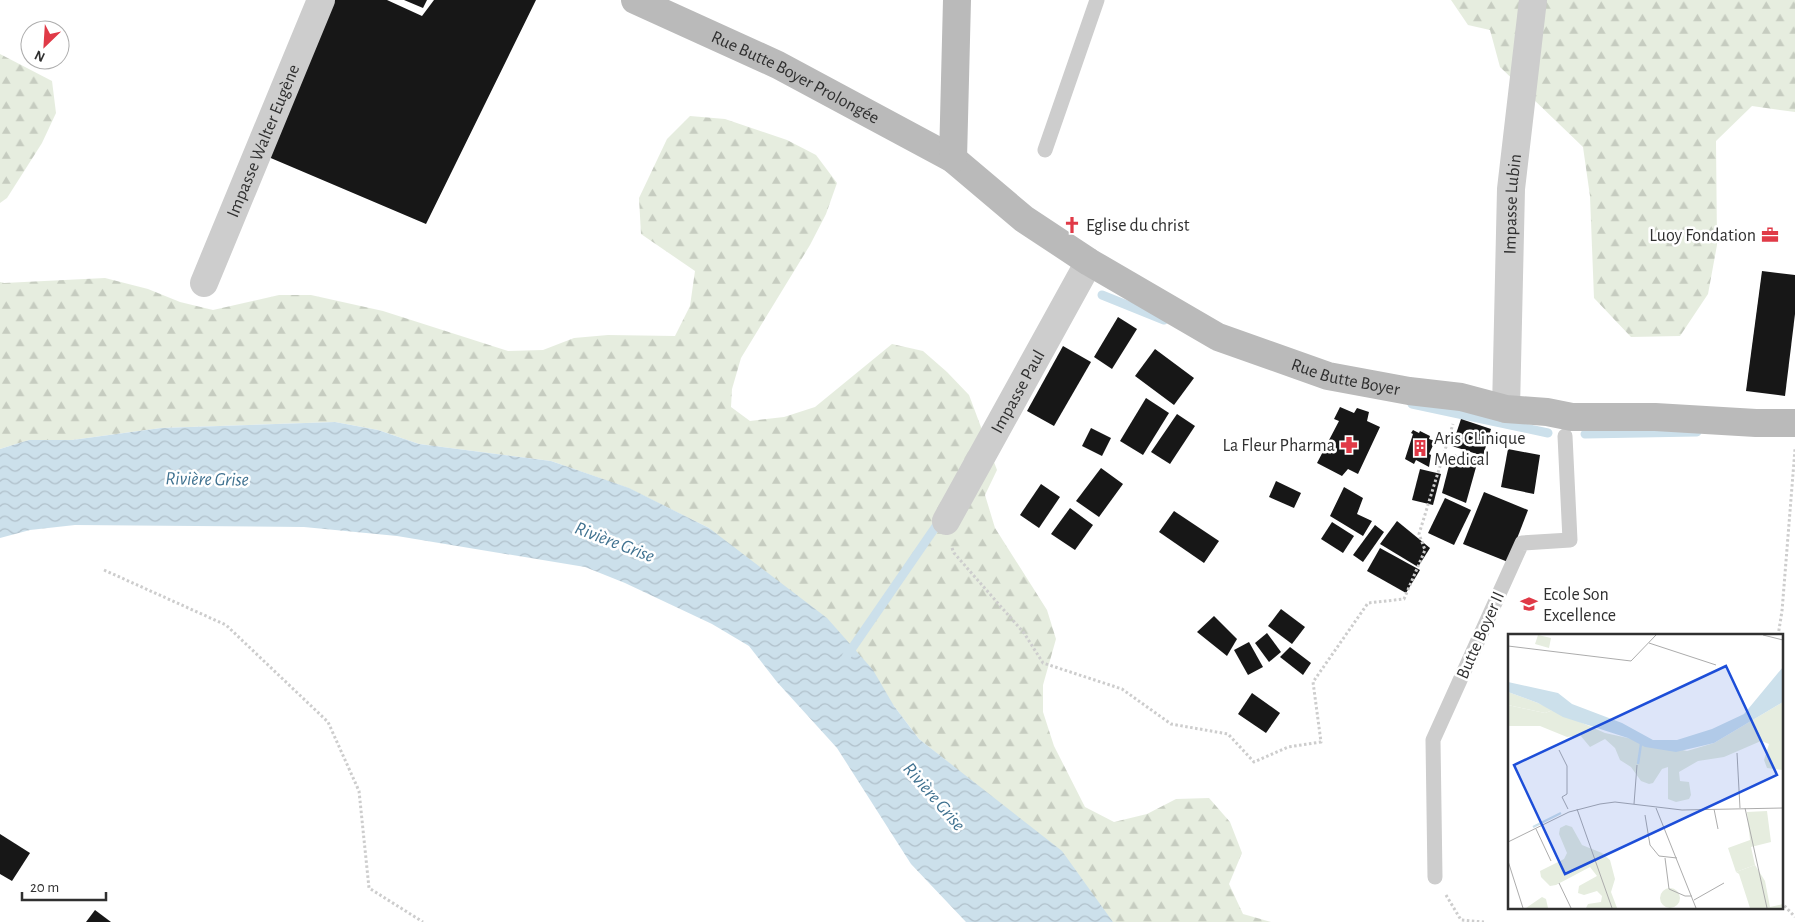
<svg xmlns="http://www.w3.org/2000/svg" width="1795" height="922" font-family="'Alegreya Sans',sans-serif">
<defs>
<pattern id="forest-firs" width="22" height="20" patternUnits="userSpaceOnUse" patternTransform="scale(1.25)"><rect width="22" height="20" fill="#e6eddf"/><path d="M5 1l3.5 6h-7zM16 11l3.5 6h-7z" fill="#c6ccc0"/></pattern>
<pattern id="water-waves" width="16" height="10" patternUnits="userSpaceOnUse" patternTransform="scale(1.25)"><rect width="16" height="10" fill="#cce0eb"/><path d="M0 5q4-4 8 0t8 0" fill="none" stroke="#b0c0ca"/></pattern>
</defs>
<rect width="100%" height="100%" fill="#fff"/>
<g fill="url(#forest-firs)">
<polygon points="1451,0 1795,0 1795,112 1752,106 1716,141 1717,245 1708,294 1680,336 1631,337 1594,298 1590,196 1583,147 1500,67 1490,30 1468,25"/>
<polygon points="0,54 52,81 56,113 42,143 7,198 0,203"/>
<polygon points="690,116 725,119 787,140 816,155 837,183 826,214 810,245 741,358 732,389 731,407 750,421 784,417 815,407 892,344 923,351 947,372 969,395 997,470 985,495 995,528 1047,610 1056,639 1043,685 1043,712 1054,746 1085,807 1114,822 1147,814 1176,799 1209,798 1230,822 1242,853 1229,884 1243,914 1271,922 1113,922 954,767 919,739 894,706 709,528 628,488 551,461 419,444 378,430 335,422 161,428 72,440 29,440 0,449 0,282 4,283 105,278 148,289 180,302 213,310 279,295 311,295 383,311 508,351 543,350 574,338 608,335 675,336 690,306 695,271 641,234 639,198 667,139"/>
</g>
<polygon fill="url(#water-waves)" points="335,422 378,430 419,444 551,461 629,488 709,528 827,618 873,670 894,706 919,739 1062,851 1113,922 966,922 911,864 837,748 777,682 749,646 712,624 625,583 585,567 397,536 304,527 75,525 30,530 0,538 0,449 29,440 72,440 161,428"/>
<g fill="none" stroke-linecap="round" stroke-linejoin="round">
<g stroke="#cce0eb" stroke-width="9">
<polyline points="1102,295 1164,320"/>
<polyline points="1412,404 1548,433"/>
<polyline points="1585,434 1697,432"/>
<polyline points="846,657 941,519"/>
</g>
</g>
<g fill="#171717">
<polygon points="328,0 387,0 422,16 434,0 536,0 426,224 266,156"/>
<polygon points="404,0 427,0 423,8"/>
<polygon points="1762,271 1795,275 1795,314 1785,396 1746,391"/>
<polygon points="1118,317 1137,329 1112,369 1094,357"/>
<polygon points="1063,346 1091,362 1054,426 1027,411"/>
<polygon points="1155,349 1194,378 1174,405 1135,376"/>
<polygon points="1146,398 1169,413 1143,455 1120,441"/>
<polygon points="1340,407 1354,413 1357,408 1369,412 1367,421 1380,427 1358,474 1348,469 1342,476 1317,463 1339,421 1334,419"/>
<polygon points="1177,414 1195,426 1170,464 1151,452"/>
<polygon points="1461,419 1491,429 1483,456 1452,446"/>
<polygon points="1091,428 1111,438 1102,456 1082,446"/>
<polygon points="1413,430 1419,433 1420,431 1430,436 1429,439 1435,441 1429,454 1431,455 1429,467 1416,460 1414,464 1405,459 1413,434 1411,433"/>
<polygon points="1508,449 1540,455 1534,494 1501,487"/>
<polygon points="1452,454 1478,460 1466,503 1442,493"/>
<polygon points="1101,468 1123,484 1099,517 1076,501"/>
<polygon points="1420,469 1441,474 1433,505 1412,500"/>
<polygon points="1276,481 1301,493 1294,508 1269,497"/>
<polygon points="1041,484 1060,497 1039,528 1020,515"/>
<polygon points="1344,487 1363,498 1357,514 1372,521 1363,536 1330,516"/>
<polygon points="1484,492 1528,510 1508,562 1463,544"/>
<polygon points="1445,498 1471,510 1454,545 1428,533"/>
<polygon points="1070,508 1093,525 1075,550 1051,534"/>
<polygon points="1174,511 1219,541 1204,563 1159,532"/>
<polygon points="1397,521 1430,548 1418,567 1380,544"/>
<polygon points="1332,522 1354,536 1343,553 1321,539"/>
<polygon points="1375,525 1384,532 1363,562 1353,555"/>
<polygon points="1380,548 1420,570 1406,593 1367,571"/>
<polygon points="1281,609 1305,627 1292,644 1268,626"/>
<polygon points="1214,616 1237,639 1227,656 1197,632"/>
<polygon points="1267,633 1281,652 1269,662 1255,643"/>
<polygon points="1249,642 1263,667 1248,675 1234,650"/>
<polygon points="1290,647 1311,663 1303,675 1280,657"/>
<polygon points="1252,693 1280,713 1266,733 1238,714"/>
<polygon points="0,834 30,853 12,881 0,874"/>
<polygon points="95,910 111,922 86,922"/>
</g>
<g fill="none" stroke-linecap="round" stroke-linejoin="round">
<g stroke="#cdcdcd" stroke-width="3" stroke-dasharray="2.5 2.5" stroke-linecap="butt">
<polyline points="952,548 954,553 1024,633 1043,663 1122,689 1171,724 1228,734 1254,762 1288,747 1321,742 1313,682 1368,603 1404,599 1425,550 1419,534 1453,424"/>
<polyline points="104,570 226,625 328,722 359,791 369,888 423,922"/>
<polyline points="1778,636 1782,611 1795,449"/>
<polyline points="1446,895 1461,920 1484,922"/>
<polyline points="1781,902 1795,917"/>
</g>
<g stroke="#cdcdcd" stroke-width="15">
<polyline points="1045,150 1097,0"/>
<polyline points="1435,877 1433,740 1522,543 1570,540 1565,436"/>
</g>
<g stroke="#cdcdcd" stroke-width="28">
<path id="s1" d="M204,283L321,0"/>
<path id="s2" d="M1506,409L1511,189L1533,0"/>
<path id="s3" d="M946,521L1089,262"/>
</g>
<g stroke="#bababa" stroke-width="28">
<path id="s4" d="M635,0L778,65L953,159L1024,219L1089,262L1218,337L1328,376L1409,391L1461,397L1506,409L1547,412L1572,417H1655L1756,423H1795"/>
<polyline points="953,159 957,0"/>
</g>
</g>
<defs>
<g id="church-bare" transform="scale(1.35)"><path d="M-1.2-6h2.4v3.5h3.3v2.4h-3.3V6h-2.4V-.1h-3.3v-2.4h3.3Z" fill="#e03a47" stroke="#fff" stroke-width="2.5" paint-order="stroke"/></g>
<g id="office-bare" transform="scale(1.35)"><path d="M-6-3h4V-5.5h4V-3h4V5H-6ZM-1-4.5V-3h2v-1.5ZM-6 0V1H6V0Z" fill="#e03a47" stroke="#fff" stroke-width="2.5" paint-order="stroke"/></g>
<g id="pharmacy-bare" transform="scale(1.35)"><path d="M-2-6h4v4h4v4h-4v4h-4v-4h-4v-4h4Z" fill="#e03a47" stroke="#fff" stroke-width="2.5" paint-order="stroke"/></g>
<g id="building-bare" transform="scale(1.35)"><path d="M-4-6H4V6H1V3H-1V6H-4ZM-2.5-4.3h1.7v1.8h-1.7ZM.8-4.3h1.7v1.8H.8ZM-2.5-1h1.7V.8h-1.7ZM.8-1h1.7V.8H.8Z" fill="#e03a47" stroke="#fff" stroke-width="2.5" paint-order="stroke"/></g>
<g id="school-bare" transform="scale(1.35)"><path d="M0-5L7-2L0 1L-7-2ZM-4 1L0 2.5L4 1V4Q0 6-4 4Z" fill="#e03a47" stroke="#fff" stroke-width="2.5" paint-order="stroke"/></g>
</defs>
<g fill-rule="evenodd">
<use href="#church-bare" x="1072" y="225"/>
<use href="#office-bare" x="1770" y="235"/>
<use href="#pharmacy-bare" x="1349" y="445"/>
<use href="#building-bare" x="1420" y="448"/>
<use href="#school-bare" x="1529" y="604"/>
</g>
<g text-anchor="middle" stroke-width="5" stroke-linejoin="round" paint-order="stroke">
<g font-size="18" fill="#303030" stroke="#fff">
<text dy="6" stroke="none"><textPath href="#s4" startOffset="178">Rue Butte Boyer Prolongée</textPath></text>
<text dy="6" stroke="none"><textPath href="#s1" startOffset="154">Impasse Walter Eugène</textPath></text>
<text dy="6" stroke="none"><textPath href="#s2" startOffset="205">Impasse Lubin</textPath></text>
<text dy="6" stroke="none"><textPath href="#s4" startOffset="810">Rue Butte Boyer</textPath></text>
<text dy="6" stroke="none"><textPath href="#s3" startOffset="148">Impasse Paul</textPath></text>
<text transform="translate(1480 635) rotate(-66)" y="6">Butte Boyer II</text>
</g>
<g font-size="18" fill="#303030" stroke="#fff" text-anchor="start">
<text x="1086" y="231">Eglise du christ</text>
<text x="1756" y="241" text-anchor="end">Luoy Fondation</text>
<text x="1434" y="444">Aris CLinique<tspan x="1434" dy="21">Medical</tspan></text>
<text x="1335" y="451" text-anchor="end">La Fleur Pharma</text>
<text x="1543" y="600">Ecole Son<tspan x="1543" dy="21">Excellence</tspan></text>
</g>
<g font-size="19" font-style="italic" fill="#407290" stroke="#fff">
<text transform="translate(207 478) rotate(1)" y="7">Rivière Grise</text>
<text transform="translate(615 541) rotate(21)" y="7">Rivière Grise</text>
<text transform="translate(935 796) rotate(49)" y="7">Rivière Grise</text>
</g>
</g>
<g transform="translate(1508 634)">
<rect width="275" height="275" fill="#fff"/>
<path d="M30,1L43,4L41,14L27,10ZM0,58L30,69L45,76L37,79L0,71ZM247,231L257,247L262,273L275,270V274H242L231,240L228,238Z" fill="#e6eddf"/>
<path d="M275,68V136L259,134L256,126L261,110L253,107L216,123L190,127L171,138L172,147L181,148L183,161L181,165L168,168L160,165V133L154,135L145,149L141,150L133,147L123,133L112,126L107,114L97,105L82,113L72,101L59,103L32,92H0V71L37,79L45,76L97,99L179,117L206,109ZM259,177L263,208L243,213L247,231L228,238L220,214L242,206L239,178ZM58,191L64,193L74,211L94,219L102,226L107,245L103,258L109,274H78L80,270L93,268L94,262L89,257L76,261L70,259L71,252L89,242L82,233L48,251L42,252L33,243L32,237L56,225L59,219L51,200L52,194ZM152 264a10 10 0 1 1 20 0a10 10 0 1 1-20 0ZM34,263L38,265L40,274H18Z" fill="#e6eddf"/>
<path d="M275,33V68L206,109L168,118L137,113L120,104L55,83L30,69L0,58V48L50,59L64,70L114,89L145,106H169L204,95L236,80Z" fill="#cce0eb"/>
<path fill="none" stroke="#cce0eb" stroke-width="2.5" d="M130,130L133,110M25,193L53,179"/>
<path fill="none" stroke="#acacac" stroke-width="1" d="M255,1L275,6M141,9L208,31M0,12L123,27L148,1M51,116L59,132V160L54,163L60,175M229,119L232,174M126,170L129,131M148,174L188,274M237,174L259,274M69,175L104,274M206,175L210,195M137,181L142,211L151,222L169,224M28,195L43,227M0,208L61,178L92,170L107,168L174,176L275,174M157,224L161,255L177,262H184M0,227L15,274M51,249L63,274M186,266L216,249"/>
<path fill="#1d4ed8" fill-opacity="0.15" stroke="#1d4ed8" stroke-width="2.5" d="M218,32L269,141L57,240L6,131Z"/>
<rect width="275" height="275" fill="none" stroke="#303030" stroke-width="2.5"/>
</g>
<g transform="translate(45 45) rotate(205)"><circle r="24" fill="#ffffff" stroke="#acacac"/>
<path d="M0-4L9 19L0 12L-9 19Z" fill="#e03a47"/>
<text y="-8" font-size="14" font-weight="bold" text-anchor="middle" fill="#303030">N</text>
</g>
<path d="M22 892v8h84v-8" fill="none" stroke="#303030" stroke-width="2.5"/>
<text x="30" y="892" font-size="15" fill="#303030" stroke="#ffffff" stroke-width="4" paint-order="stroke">20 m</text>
</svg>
